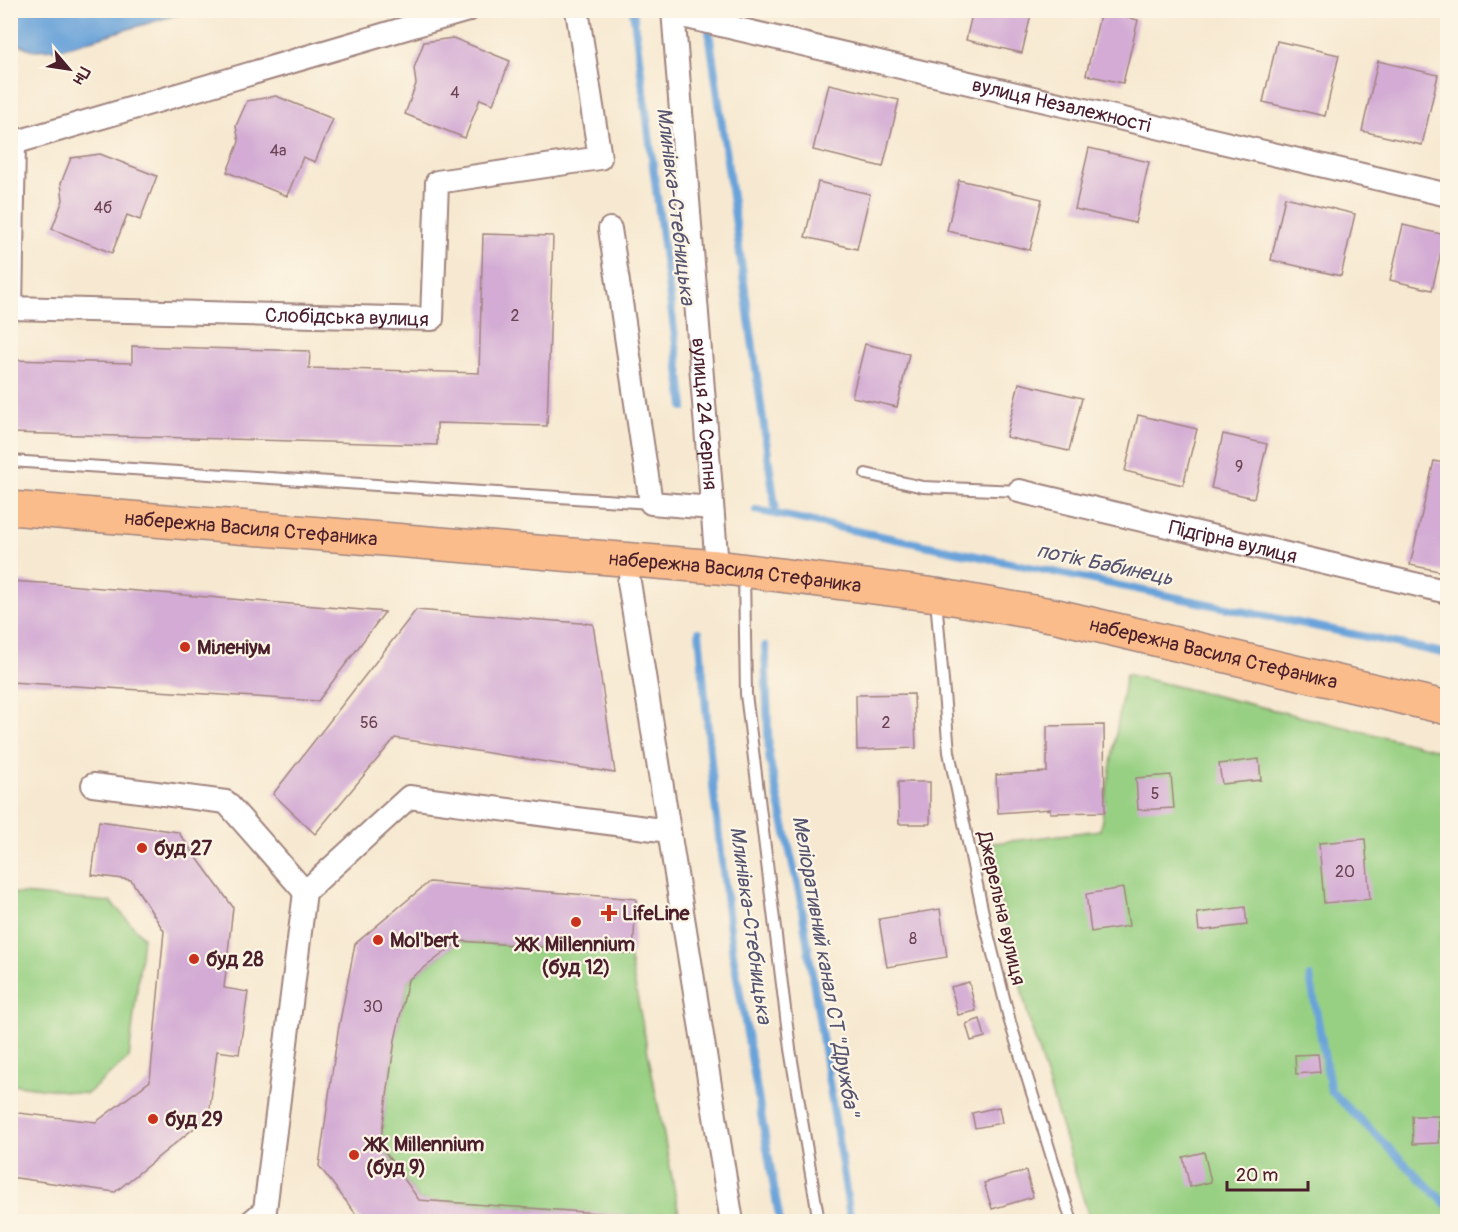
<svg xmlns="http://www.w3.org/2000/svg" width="1458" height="1232" font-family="Pangolin,sans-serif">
<rect width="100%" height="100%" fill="#fcf5e5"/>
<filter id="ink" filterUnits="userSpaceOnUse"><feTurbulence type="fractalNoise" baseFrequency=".0167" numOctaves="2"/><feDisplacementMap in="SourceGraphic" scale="12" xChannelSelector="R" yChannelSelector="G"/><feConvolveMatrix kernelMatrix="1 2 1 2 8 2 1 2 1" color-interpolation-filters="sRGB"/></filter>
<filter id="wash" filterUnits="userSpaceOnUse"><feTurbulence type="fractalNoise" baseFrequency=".008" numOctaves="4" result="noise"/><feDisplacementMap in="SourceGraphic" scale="24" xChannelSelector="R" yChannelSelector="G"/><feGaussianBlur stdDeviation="1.35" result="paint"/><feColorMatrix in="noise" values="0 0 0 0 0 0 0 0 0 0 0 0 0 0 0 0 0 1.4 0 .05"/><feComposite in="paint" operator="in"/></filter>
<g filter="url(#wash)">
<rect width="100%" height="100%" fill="#f7e9d1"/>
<g fill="#98d083" stroke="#717857" stroke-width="1.5">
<polygon points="1126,674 1447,752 1447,1221 1090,1221 1029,1020 987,844 1100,830"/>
<polygon points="11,893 111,902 143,937 129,1058 87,1094 11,1084"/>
<polygon points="460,941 629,954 680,1219 419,1200 380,1145 395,1040 408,980"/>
</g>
<polygon fill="#69a3d9" stroke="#5a6182" stroke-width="1.5" points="10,11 11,10 190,11 60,49 32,50 11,41"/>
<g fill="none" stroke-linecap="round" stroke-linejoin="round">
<g stroke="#69a3d9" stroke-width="8">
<polyline points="633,10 684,407"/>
<polyline points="709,31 775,506"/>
<polyline points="756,510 1448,654"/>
<polyline points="699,632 714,795 733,954 780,1222"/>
<polyline points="765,646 769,757 800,897 851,1222"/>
<polyline points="1310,977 1331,1091 1448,1206"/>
</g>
</g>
<g id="blocks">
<g fill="#d3abd4">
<polygon points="973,10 1032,10 1022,53 966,40"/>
<polygon points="1101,11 1138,20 1123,83 1086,75"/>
<polygon points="453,38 510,61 493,104 480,99 465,138 405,114 416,84 414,68 424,42"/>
<polygon points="1277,41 1339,55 1325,116 1263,102"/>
<polygon points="1378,61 1438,75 1422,145 1362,131"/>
<polygon points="829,84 899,100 883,167 813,150"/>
<polygon points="276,96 333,119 315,162 303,157 287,196 227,172 239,142 236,126 247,101"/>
<polygon points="1089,148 1149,162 1135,223 1075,209"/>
<polygon points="100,154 157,176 140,220 127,215 112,253 52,229 63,200 61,183 71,158"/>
<polygon points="959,180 1042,199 1030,250 947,231"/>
<polygon points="818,182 870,194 857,249 805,237"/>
<polygon points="1285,197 1355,214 1341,276 1271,260"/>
<polygon points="1403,225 1445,235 1432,290 1390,280"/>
<polygon points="483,234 553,236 547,426 437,423 437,445 10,433 10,360 132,363 132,346 310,351 309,368 479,373"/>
<polygon points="865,344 909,354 897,407 852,397"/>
<polygon points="1019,383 1082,398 1069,451 1006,437"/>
<polygon points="1138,415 1197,429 1183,485 1125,471"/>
<polygon points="1223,434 1267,444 1254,498 1211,488"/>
<polygon points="1434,461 1448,464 1448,573 1410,565"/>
<polygon points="10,581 55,584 385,612 318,701 10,682"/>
<polygon points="416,610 593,624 615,773 395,738 315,834 273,794"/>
<polygon points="914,694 916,748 857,750 856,695"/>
<polygon points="1104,725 1105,812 1050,813 1050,809 998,813 996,775 1047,772 1047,726"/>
<polygon points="1259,759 1261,780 1222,784 1219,764"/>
<polygon points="1171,775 1174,808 1138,810 1136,778"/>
<polygon points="898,782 930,782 930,824 899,824"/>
<polygon points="99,821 178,832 233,907 224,988 248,992 239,1054 217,1051 209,1116 115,1192 10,1177 10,1112 96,1122 150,1081 164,931 131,880 92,875"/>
<polygon points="1365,839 1370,899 1324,903 1319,843"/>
<polygon points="429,882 636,899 633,954 460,941 408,980 395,1040 380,1145 419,1200 680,1219 681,1222 362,1222 319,1166 338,1031 355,944"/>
<polygon points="1123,888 1129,926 1091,932 1086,894"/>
<polygon points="1245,907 1247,925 1199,931 1197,913"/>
<polygon points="940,909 947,957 887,967 879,919"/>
<polygon points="969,982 976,1011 958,1015 951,987"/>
<polygon points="980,1019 985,1037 971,1041 966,1024"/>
<polygon points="1318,1054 1320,1072 1296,1074 1295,1055"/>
<polygon points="999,1107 1002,1123 975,1128 972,1113"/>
<polygon points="1412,1116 1439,1116 1439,1143 1413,1144"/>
<polygon points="1204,1152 1211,1182 1190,1187 1183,1157"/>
<polygon points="1026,1171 1033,1197 992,1209 984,1183"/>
</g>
</g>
</g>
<g filter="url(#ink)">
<use href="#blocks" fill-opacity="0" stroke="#a0847e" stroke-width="1.5"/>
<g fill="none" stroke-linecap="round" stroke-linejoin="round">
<g stroke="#a0847e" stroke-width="14">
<g id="service">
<polyline points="10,461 651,503"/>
<polyline points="866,474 923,487 1019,491"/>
<polyline points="744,573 746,694 790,1049 819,1222"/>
<polyline points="936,599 949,752 984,918 1010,1022 1072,1222"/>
</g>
</g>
<g stroke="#a0847e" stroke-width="26">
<g id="minor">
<path id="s1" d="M673,10L717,567"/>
<path id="s2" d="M674,14L1448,195"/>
<path id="s3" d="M14,143L11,308L432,319L437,182L600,158L577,10"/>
<polyline points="10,144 468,10"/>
<polyline points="610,229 651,503 712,508"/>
<path id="s4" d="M1019,491L1448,592"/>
<polyline points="629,582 732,1222"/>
<polyline points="93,785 226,802 305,892"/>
<polyline points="251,1222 265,1210 305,892 409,797 669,831"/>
</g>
</g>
<g stroke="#a0847e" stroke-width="36">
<g id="primary">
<path id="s5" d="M10,508L717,567L936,595L1057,616L1448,708"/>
</g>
</g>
<use href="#service" stroke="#fff" stroke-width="10"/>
<use href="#minor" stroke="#fff" stroke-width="22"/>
<use href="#primary" stroke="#fabc8b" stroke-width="33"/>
</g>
</g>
<g fill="#c8321e" stroke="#fcf5e5" stroke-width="2">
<circle cx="185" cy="647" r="6"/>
<circle cx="142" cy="848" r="6"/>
<path d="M606 904h6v6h6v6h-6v6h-6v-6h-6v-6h6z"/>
<circle cx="576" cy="922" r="6"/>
<circle cx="378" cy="940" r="6"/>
<circle cx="194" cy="959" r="6"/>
<circle cx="153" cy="1119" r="6"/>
<circle cx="354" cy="1155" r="6"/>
</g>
<g text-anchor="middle" stroke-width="4.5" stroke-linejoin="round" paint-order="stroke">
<g font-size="16" fill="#6c4255">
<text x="455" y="98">4</text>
<text x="278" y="156">4а</text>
<text x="103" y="213">4б</text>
<text x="515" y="321">2</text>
<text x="1239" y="472">9</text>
<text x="369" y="728">56</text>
<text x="886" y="728">2</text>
<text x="1155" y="799">5</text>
<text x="1345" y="877">20</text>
<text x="913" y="944">8</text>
<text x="373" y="1012">30</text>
</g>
<g font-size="20" fill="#4a1f2b" stroke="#fcf5e5">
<text dy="7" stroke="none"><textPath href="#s2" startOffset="398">вулиця Незалежності</textPath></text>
<text dy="7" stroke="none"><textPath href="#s3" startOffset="501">Слобідська вулиця</textPath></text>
<text dy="7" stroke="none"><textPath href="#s1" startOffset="405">вулиця 24 Серпня</textPath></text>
<text dy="7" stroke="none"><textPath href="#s5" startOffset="242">набережна Василя Стефаника</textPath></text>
<text dy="7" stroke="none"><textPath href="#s4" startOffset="220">Підгірна вулиця</textPath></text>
<text dy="7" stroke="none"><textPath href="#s5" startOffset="728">набережна Василя Стефаника</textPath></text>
<text dy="7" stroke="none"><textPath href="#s5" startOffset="1214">набережна Василя Стефаника</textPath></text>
<text transform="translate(1002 908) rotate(77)" y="7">Джерельна вулиця</text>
</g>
<g font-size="20" font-weight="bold" fill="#4a1f2b" stroke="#fcf5e5" text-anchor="start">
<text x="197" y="654">Міленіум</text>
<text x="154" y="855">буд 27</text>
<text x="622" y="920">LifeLine</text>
<text x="390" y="947">Mol'bert</text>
<text x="576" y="951" text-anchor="middle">ЖК Millennium<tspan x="576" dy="23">(буд 12)</tspan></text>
<text x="206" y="966">буд 28</text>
<text x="165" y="1126">буд 29</text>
<text x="366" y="1151">ЖК Millennium<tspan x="366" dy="23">(буд 9)</tspan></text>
</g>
<g font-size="21" font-style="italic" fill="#565471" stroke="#fcf5e5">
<text transform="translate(676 206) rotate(83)" y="7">Млинівка-Стебницька</text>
<text transform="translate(1105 564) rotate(12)" y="7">потік Бабинець</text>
<text transform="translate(751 925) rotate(82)" y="7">Млинівка-Стебницька</text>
<text transform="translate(826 966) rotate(80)" y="7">Меліоративний канал СТ "Дружба"</text>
</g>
</g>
<rect width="1458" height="1232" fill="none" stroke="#fcf5e5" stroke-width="36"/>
<g transform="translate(69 69) rotate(119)" stroke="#fcf5e5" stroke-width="4.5" paint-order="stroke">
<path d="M0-4.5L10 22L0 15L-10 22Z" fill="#4a1f2b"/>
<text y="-9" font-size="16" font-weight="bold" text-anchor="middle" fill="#4a1f2b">Пн</text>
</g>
<path d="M1227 1181v9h81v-9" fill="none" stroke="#4a1f2b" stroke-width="3"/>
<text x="1236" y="1181" font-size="18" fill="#4a1f2b" stroke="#fcf5e5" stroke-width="4.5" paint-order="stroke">20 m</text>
</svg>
